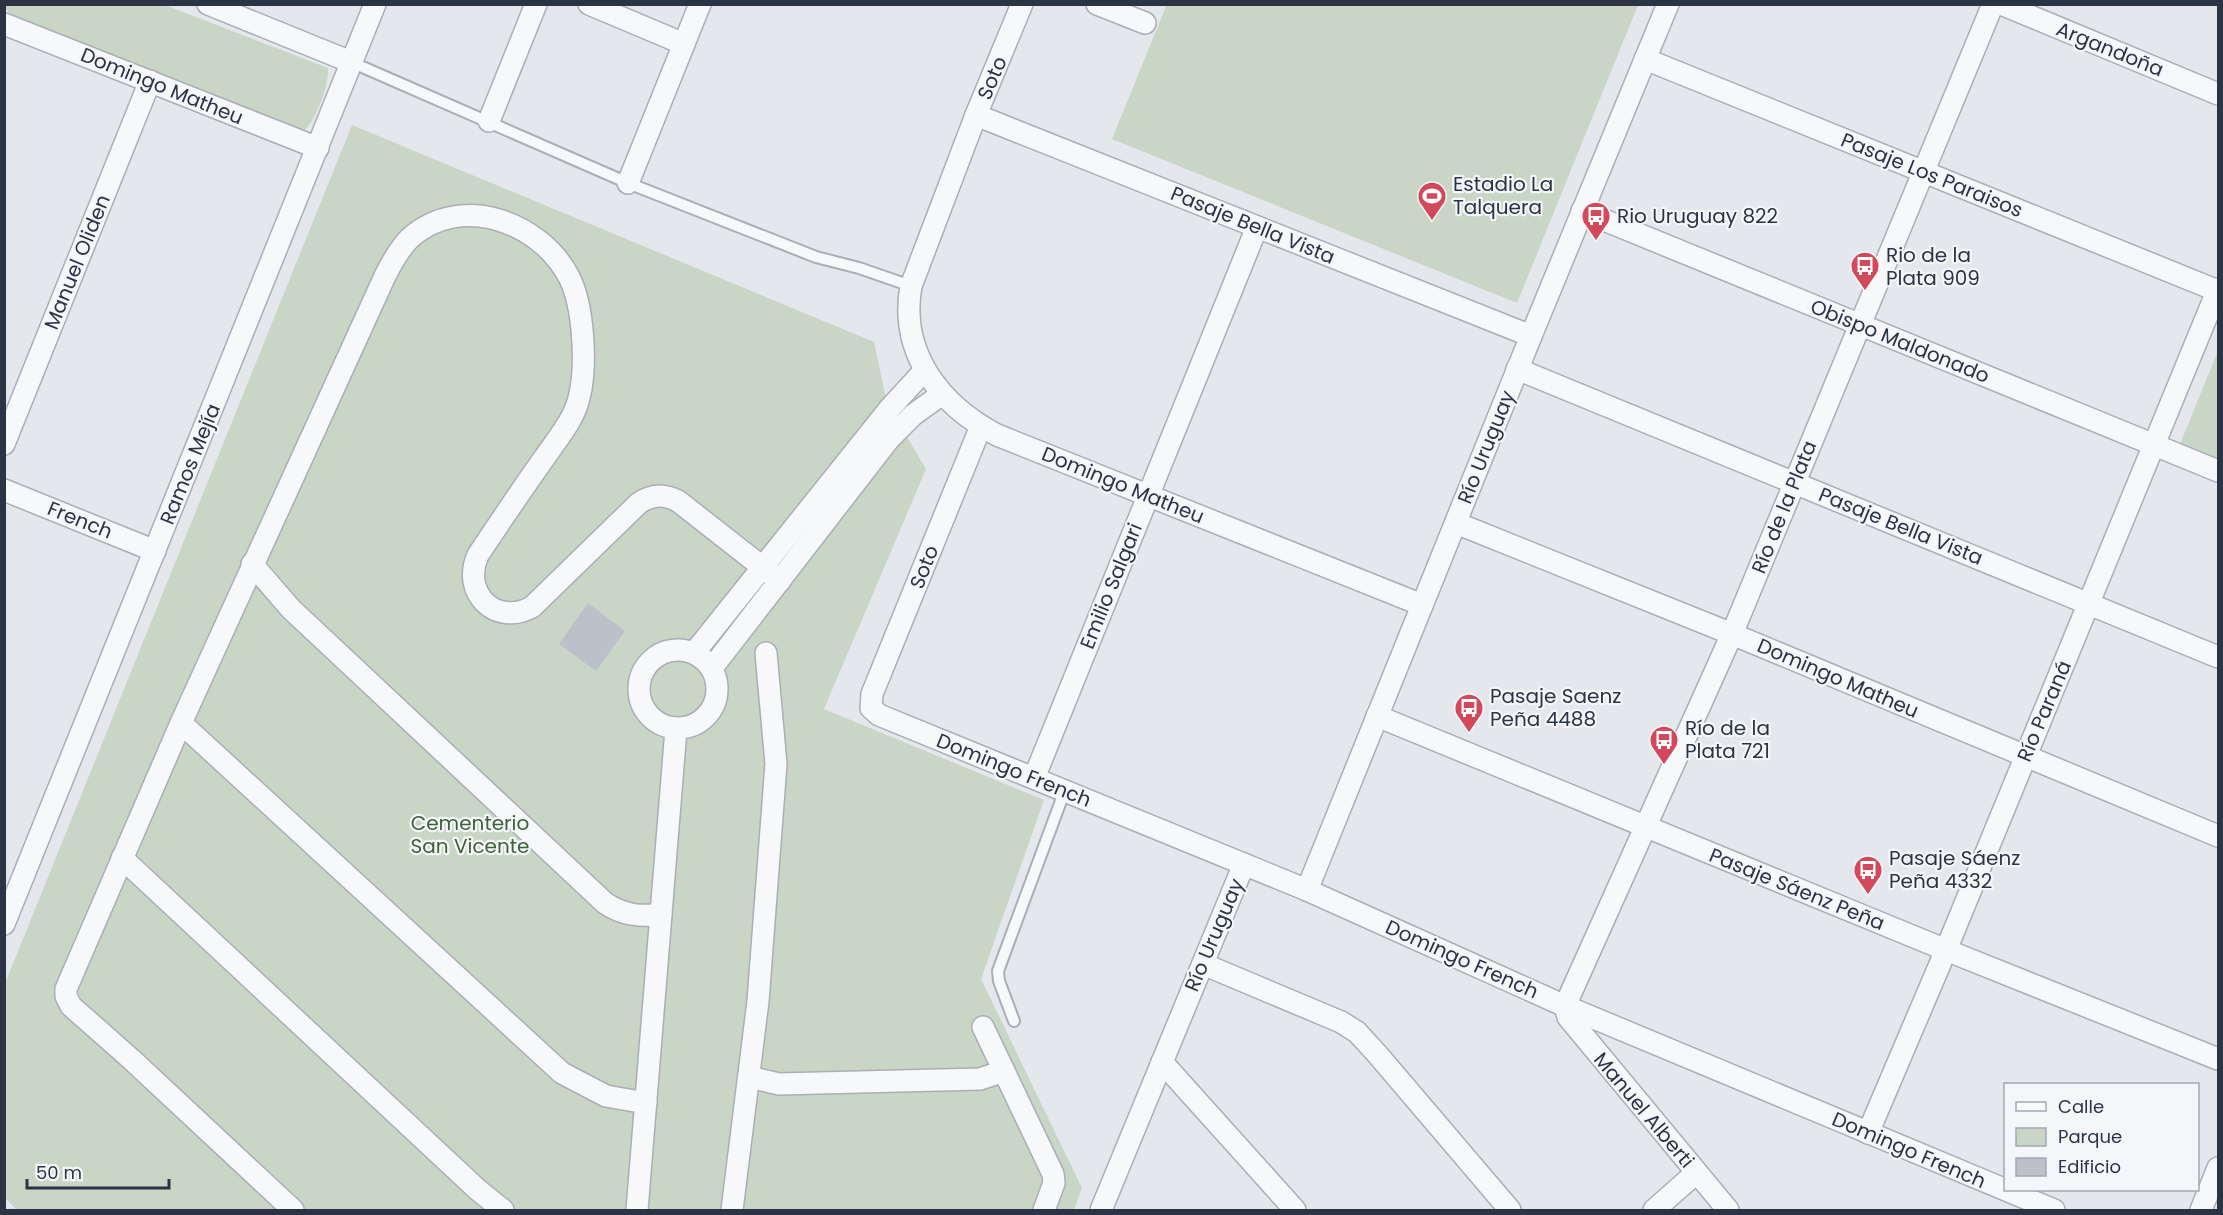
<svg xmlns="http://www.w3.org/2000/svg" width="2223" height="1215" font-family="Poppins,sans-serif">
<rect width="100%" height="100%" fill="#e4e7ec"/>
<g fill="#c9d6c5">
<polygon points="1167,4 1638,4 1638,5 1517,303 1112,139"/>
<path d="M4,5H165L328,68C329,85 317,118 304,131L11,17Z"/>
<polygon points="352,125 874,342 887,403 926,469 824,709 1044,800 981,979 1082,1188 1074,1210 17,1210 5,1198 4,986"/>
<polygon points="2218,351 2218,465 2178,449"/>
</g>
<polygon fill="#bbc0ca" points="588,603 625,631 596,671 559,644"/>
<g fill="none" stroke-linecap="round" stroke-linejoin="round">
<g stroke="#a9aeb7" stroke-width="14">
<g id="lane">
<polyline points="351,62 628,183 816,257 859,268 911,286"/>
<polyline points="1014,1021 999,981 998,971 1065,790"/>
</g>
</g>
<g stroke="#a9aeb7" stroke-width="24">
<g id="street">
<polyline points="208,4 351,62"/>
<polyline points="589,4 684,44"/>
<path d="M1022,4L976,115L911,286C899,353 940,405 997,435L1422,605"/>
<polyline points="1097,4 1145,23"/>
<polyline points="2001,4 2218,94"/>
<polyline points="4,24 318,148"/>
<polyline points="1645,59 2218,291"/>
<polyline points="976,115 1531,336"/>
<polyline points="489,121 536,4"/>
<polyline points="628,183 700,4"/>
<polyline points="1582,211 2218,471"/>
<polyline points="1517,369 2218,657"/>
<polyline points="981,426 872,694 871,708 879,715 1307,890 1565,1006 2054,1210"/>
<polyline points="4,444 150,81"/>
<polyline points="4,490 155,551"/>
<polyline points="1456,523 1732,634 2218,836"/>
<path d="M252,564L291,609L605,903C624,916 640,916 661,915"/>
<circle cx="678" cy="689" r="39"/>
<polyline points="694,653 890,408 924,371"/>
<polyline points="712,668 889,439 913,415 942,394"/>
<polyline points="1377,716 1946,950 2218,1059"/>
<polyline points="181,723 562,1073 606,1096 646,1103"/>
<polyline points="1034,778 1257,227"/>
<polyline points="122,858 478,1190 503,1210"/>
<polyline points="1307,890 1531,336 1668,4"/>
<polyline points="4,924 375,4"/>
<polyline points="1203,964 1341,1022 1357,1032 1378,1055 1510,1210"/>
<polyline points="983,1027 1053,1174 1054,1183 1044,1210"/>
<polyline points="1162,1062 1295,1210"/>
<polyline points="749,1077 779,1084 980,1079 1004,1071"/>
<polyline points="1868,1133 1946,950 2218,289"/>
<path d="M293,1210L131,1059L71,1006L66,996V989L181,723L385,276C392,262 399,249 410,238C460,193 540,221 569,277C584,306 587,367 579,398C574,420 557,439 545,457C522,489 500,522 478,555C461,592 495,627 532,607L639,503C653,494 664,494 678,501L780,581"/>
<polyline points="637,1210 676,729"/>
<polyline points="732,1210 758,1001 776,764 766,653"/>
<polyline points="1101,1210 1244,864"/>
<polyline points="1654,1210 1696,1173"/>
<polyline points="1728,1210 1568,1017 1565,1006 1732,634 1993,4"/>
<polyline points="2201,1210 2218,1168"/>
</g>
</g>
<use href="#lane" stroke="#f7f8fa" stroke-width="10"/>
<use href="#street" stroke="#f7f8fa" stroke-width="21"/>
</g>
<defs>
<g id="stadium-pin" transform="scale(1.5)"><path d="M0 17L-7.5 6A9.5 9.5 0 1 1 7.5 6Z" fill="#d1495b" stroke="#f4f6f9"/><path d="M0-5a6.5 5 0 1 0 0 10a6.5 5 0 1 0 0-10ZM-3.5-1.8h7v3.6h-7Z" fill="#fff"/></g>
<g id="bus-pin" transform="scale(1.5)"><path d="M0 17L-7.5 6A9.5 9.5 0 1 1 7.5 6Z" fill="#d1495b" stroke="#f4f6f9"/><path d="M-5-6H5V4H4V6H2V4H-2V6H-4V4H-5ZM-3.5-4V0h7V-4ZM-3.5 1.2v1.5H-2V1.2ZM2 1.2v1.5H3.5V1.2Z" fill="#fff"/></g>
</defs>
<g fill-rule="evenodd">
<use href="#stadium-pin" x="1432" y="196"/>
<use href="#bus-pin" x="1596" y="216"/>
<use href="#bus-pin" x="1865" y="266"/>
<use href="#bus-pin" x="1469" y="708"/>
<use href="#bus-pin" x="1664" y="740"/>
<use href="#bus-pin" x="1868" y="870"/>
</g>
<g text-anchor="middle" stroke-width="4.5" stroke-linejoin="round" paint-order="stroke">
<g font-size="20" fill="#2b3445" stroke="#f4f6f9">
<text transform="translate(2110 49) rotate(22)" y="7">Argandoña</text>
<text transform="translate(992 78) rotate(-67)" y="7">Soto</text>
<text transform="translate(162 86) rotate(22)" y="7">Domingo Matheu</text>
<text transform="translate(1932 175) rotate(22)" y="7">Pasaje Los Paraisos</text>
<text transform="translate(1253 225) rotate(22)" y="7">Pasaje Bella Vista</text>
<text transform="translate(77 262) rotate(-68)" y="7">Manuel Oliden</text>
<text transform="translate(1900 341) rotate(22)" y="7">Obispo Maldonado</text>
<text transform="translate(1486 447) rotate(-68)" y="7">Río Uruguay</text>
<text transform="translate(190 464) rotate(-68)" y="7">Ramos Mejía</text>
<text transform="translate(1123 485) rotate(22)" y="7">Domingo Matheu</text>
<text transform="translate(1784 507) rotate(-68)" y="7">Río de la Plata</text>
<text transform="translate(80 520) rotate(22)" y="7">French</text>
<text transform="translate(1901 526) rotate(22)" y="7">Pasaje Bella Vista</text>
<text transform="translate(924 567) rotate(-68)" y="7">Soto</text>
<text transform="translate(1111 586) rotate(-68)" y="7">Emilio Salgari</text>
<text transform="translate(1838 678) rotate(23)" y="7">Domingo Matheu</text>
<text transform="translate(2044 711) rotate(-67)" y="7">Río Paraná</text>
<text transform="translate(1014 770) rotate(22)" y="7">Domingo French</text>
<text transform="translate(1797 889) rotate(22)" y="7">Pasaje Sáenz Peña</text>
<text transform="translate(1214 935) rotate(-67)" y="7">Río Uruguay</text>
<text transform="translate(1462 959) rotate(24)" y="7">Domingo French</text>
<text transform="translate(1644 1110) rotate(50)" y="7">Manuel Alberti</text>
<text transform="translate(1909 1150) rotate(23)" y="7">Domingo French</text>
</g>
<g font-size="20" fill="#2b3445" stroke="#f4f6f9" text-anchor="start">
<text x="1453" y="191">Estadio La<tspan x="1453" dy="23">Talquera</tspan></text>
<text x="1617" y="223">Rio Uruguay 822</text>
<text x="1886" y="262">Rio de la<tspan x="1886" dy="23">Plata 909</tspan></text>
<text x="1490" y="703">Pasaje Saenz<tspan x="1490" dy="23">Peña 4488</tspan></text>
<text x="1685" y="735">Río de la<tspan x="1685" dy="23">Plata 721</tspan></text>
<text x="1889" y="865">Pasaje Sáenz<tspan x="1889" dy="23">Peña 4332</tspan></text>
</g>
<g font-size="20" fill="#3f6138" stroke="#f4f6f9">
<text x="470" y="830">Cementerio<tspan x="470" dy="23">San Vicente</tspan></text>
</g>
</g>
<rect width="2223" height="1215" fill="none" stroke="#2b3445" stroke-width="12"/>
<rect x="2004" y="1083" width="195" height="108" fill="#f4f6f9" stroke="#a4a8b1" stroke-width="1.5"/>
<rect x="2016" y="1102" width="30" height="9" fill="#f7f8fa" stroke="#a4a8b1" stroke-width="1.5"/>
<text x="2058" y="1113" font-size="18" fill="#2b3445">Calle</text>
<rect x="2016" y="1128" width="30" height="18" fill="#c9d6c5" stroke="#a4a8b1" stroke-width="1.5"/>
<text x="2058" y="1143" font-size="18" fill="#2b3445">Parque</text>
<rect x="2016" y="1158" width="30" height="18" fill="#bbc0ca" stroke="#a4a8b1" stroke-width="1.5"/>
<text x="2058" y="1173" font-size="18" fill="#2b3445">Edificio</text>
<path d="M27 1179v9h142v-9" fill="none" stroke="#2b3445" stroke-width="3"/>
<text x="36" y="1179" font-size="18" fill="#2b3445" stroke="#f4f6f9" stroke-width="4.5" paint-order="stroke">50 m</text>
</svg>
